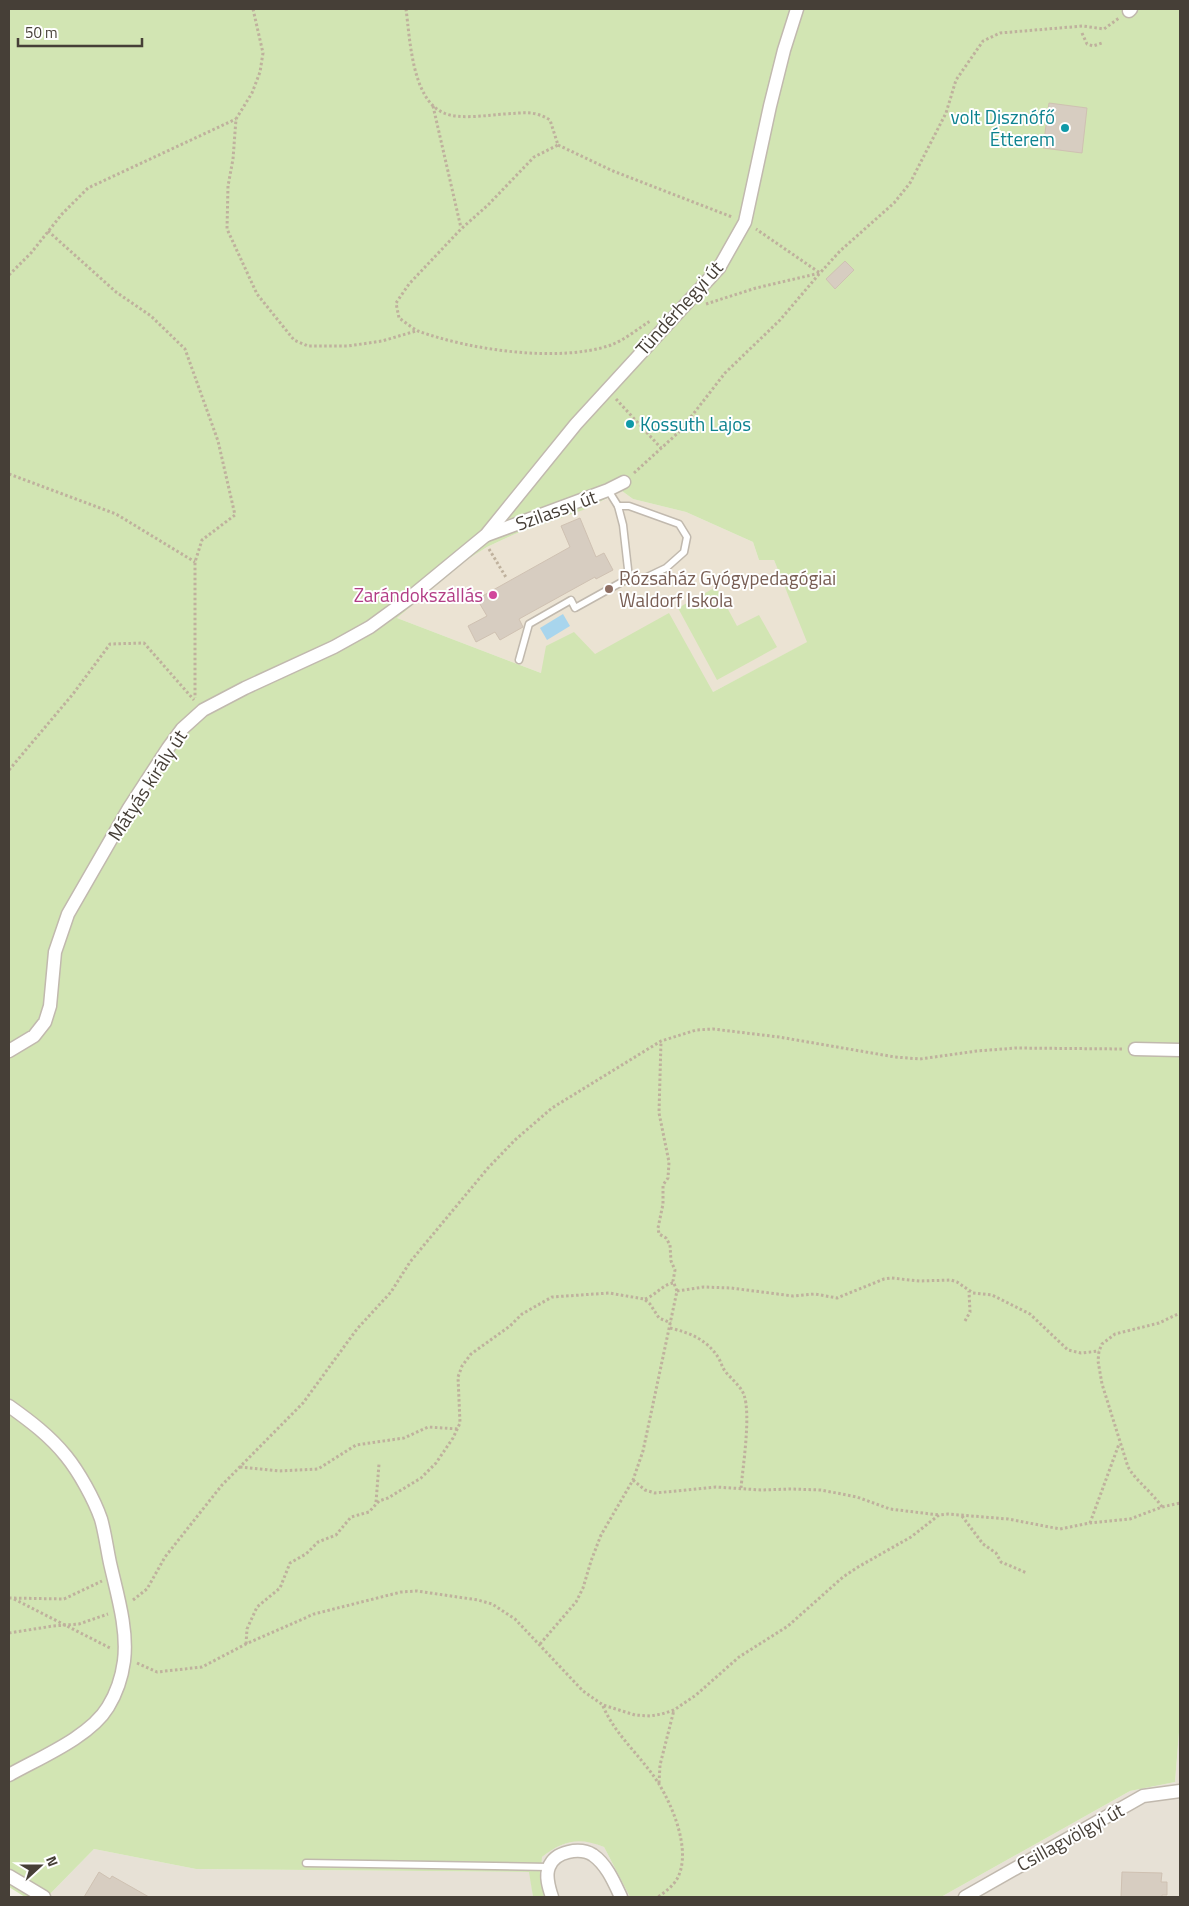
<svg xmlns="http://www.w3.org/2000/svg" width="1189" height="1906" font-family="'Titillium Web',sans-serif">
<rect width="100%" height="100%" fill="#f3efe8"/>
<g fill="#e7e1d6">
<polygon points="1180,1720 1180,1897 941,1897 1130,1791 1175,1782"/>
<polygon points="571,1841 589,1841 604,1847 630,1897 544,1897 541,1874 542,1857 552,1849"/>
<polygon points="94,1849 196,1869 530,1872 533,1897 47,1897"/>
</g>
<polygon fill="#ebe3d3" points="622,491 633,499 686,512 753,542 759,560 774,560 808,642 713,692 541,673 397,618 468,559 487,547 515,534 612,497"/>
<g fill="#d2e5b3" fill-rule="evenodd">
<path d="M9,9H1180V1720L1175,1782L1130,1791L941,1897H630L604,1847C579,1837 564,1840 542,1857L541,1874L544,1897H533L529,1872L196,1869L94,1849L47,1897H25L9,1887ZM622,491L633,499L686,512L753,542L759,560H774L807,642L713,692L669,613L595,654L574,632L546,646L541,673L397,618L468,559L487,547L515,534L583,510Z"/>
<polygon points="716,587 737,626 759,615 777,647 717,680 678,608"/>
</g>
<polygon fill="#a8d5ed" points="563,614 570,626 547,640 540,628"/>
<g fill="#d7cdc1" stroke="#cfc1b2">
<polygon points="1049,103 1087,108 1082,153 1043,148"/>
<polygon points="845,261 854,270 835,289 826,279"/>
<polygon points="580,518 596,557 604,553 613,570 596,579 595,577 519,619 523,627 500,640 495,632 476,642 468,626 487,616 477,599 570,547 561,526"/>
<polygon points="99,1872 110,1879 112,1876 149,1897 84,1897"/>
<polygon points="1122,1872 1162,1873 1161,1882 1167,1882 1167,1895 1162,1895 1162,1897 1121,1897"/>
</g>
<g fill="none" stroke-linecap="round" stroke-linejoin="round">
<g stroke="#c1b9ae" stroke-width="9">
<g id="lane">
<polyline points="618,506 629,506 679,524 687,537 684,552 666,568 645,578 629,578"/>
<polyline points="519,660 529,624 571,600 575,608 629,578 623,525 618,506 608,490"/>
<polyline points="306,1863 549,1867"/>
</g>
</g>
<g stroke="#c1b9ae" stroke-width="15">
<g id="street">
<polyline points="1129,11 1131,9"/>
<polyline points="487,535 608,490 624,482"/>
<polyline points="1135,1049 1180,1050"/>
<polyline points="9,1051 34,1036 45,1022 50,1006 55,952 68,914 129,808 168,748 182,729 203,710 245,688 334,647 370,627 407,600 486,535 576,424 719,268 745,222 770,106 784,50 797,9"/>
<path d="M9,1406C30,1421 50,1436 66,1456C79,1472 94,1499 101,1519C105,1533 107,1549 110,1563C117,1594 128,1629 124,1661C122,1676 116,1694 108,1707C90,1737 39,1758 9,1775"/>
<polyline points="9,1876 44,1897"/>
<path d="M552,1897C549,1888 545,1876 549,1867C555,1851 580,1847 593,1855C607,1865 614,1882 621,1897"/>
<polyline points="965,1897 1143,1796 1180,1791"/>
</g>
</g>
<g stroke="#bfb19d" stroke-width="3" stroke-dasharray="2.5 2.5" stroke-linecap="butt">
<polyline points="253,9 263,53 260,72 252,93 236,119 233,159 228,186 227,229 257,294 294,340 308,346 348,346 382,341 416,331"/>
<path d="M406,9C410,39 412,100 444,113C459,120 488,115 505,114C523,113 534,110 550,120L558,145L534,157L488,205L461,229L409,284L396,303L399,318C405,322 412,328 418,331C470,350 559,363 611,345C624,340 638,329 650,321"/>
<polyline points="1082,33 1087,44 1093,46 1102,43"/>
<polyline points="433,106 461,228"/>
<polyline points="558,145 613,171 732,217"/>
<polyline points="48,231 116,292 151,316 185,349 218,441 235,515 202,540 195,562 195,698"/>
<polyline points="9,275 31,253 62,214 88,188 236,119"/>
<polyline points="706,304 756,288 820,273 840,251 894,203 910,183 946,113 956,80 983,41 1000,33 1083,26 1104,29 1119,18"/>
<polyline points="616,399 661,448"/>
<polyline points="634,473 680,431 725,373 780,320 820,273 756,229"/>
<polyline points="9,474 116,514 195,562"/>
<polyline points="489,549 507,579"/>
<polyline points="9,770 73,694 110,644 144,643 194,700"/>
<polyline points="677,1291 704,1287 731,1288 793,1296 815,1294 837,1298 884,1279 891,1278 920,1281 951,1280 957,1282 973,1293 992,1295 1030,1314 1068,1350 1081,1353 1099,1351"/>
<path d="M645,1299C656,1295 662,1285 673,1283"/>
<polyline points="965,1321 970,1312 969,1291"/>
<path d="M670,1328C690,1333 706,1339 718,1357C721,1362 722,1367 725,1371C731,1379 741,1386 744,1395C751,1415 743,1466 741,1488"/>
<polyline points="240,1467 279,1471 318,1469 356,1445 404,1438 428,1427 458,1429"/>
<polyline points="633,1480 645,1490 655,1493 716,1487 761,1490 790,1489 821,1490 857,1497 890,1509 939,1515"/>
<polyline points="376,1502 379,1464"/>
<path d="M1162,1507C1152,1492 1137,1482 1128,1467L1102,1384L1098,1361L1099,1351L1102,1344L1115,1334L1159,1323L1180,1313"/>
<polyline points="962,1516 983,1544 996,1553 1001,1562 1027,1573"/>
<polyline points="1090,1523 1119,1444"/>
<polyline points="9,1598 64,1599 102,1581"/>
<polyline points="14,1599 112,1649"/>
<polyline points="133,1600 147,1589 165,1557 222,1485 303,1403 357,1329 391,1292 410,1262 488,1168 515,1140 552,1108 661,1041 696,1030 713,1029 779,1037 895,1057 920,1059 977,1051 1016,1048 1123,1049"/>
<polyline points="9,1633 53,1626 79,1624 108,1614"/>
<polyline points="246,1644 247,1629 257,1607 280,1588 290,1563 306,1554 318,1542 336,1535 351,1517 369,1512 379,1501 388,1498 421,1478 436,1463 453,1438 460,1423 458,1377 462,1366 471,1354 510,1326 522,1314 552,1297 609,1293 644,1299 650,1304 659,1318 671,1323"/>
<polyline points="540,1644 576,1602 583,1588 591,1561 601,1535 633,1480 643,1451 677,1291 673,1281 675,1270 671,1261 670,1245 666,1238 659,1234 658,1228 663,1204 663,1185 668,1178 669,1162 659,1113 661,1041"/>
<polyline points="137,1663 157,1672 202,1667 246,1644 314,1614 401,1592 417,1591 478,1600 492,1604 515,1619 583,1691 603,1705 635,1715 650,1716 662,1714 674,1710 696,1695 739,1657 788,1626 843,1577 858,1567 911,1537 939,1515 948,1514 1008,1519 1060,1529 1090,1523 1130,1519 1162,1507 1180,1503"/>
<path d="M603,1706C615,1735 642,1757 659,1784C673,1807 692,1852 677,1879C673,1886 665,1892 658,1897"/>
<polyline points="659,1783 660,1765 674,1710"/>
</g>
<use href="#lane" stroke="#fff" stroke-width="6"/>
<use href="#street" stroke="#fff" stroke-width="12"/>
</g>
<g fill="#0f9aa8" stroke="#fff" stroke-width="2">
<circle cx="1065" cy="128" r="5"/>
<circle cx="630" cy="424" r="5"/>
</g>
<circle fill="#8d6e63" stroke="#fff" stroke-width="2" cx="609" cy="589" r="5"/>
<circle fill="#d1479c" stroke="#fff" stroke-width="2" cx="493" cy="595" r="5"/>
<g text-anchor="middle" stroke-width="4" stroke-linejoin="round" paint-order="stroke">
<g font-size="19" fill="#0d838f" stroke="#fff" text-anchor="end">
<text x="1055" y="124">volt Disznófő<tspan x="1055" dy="22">Étterem</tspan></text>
<text x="640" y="431" text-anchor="start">Kossuth Lajos</text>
</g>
<g font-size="19" fill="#463f37" stroke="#fff">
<text transform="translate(679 308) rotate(-48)" y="7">Tündérhegyi út</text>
<text transform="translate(556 510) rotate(-20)" y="7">Szilassy út</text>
<text transform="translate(147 785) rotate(-57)" y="7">Mátyás király út</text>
<text transform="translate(1070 1837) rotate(-29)" y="7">Csillagvölgyi út</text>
</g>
<g font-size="19" fill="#785e54" stroke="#fff" text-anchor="start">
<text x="619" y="585">Rózsaház Gyógypedagógiai<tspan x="619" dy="22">Waldorf Iskola</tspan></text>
</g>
<g font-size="19" fill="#b23c85" stroke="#fff" text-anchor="end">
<text x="483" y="602">Zarándokszállás</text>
</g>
</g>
<rect width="1189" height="1906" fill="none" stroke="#463f37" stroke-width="20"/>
<g transform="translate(40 1866) rotate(69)" stroke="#ffffff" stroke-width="4" paint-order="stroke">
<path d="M0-4L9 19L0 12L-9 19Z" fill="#463f37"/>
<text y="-8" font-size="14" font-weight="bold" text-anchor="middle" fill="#463f37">N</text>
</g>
<path d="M18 38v8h124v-8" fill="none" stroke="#463f37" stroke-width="2.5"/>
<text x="25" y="38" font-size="15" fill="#463f37" stroke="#ffffff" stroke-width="4" paint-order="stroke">50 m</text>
</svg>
